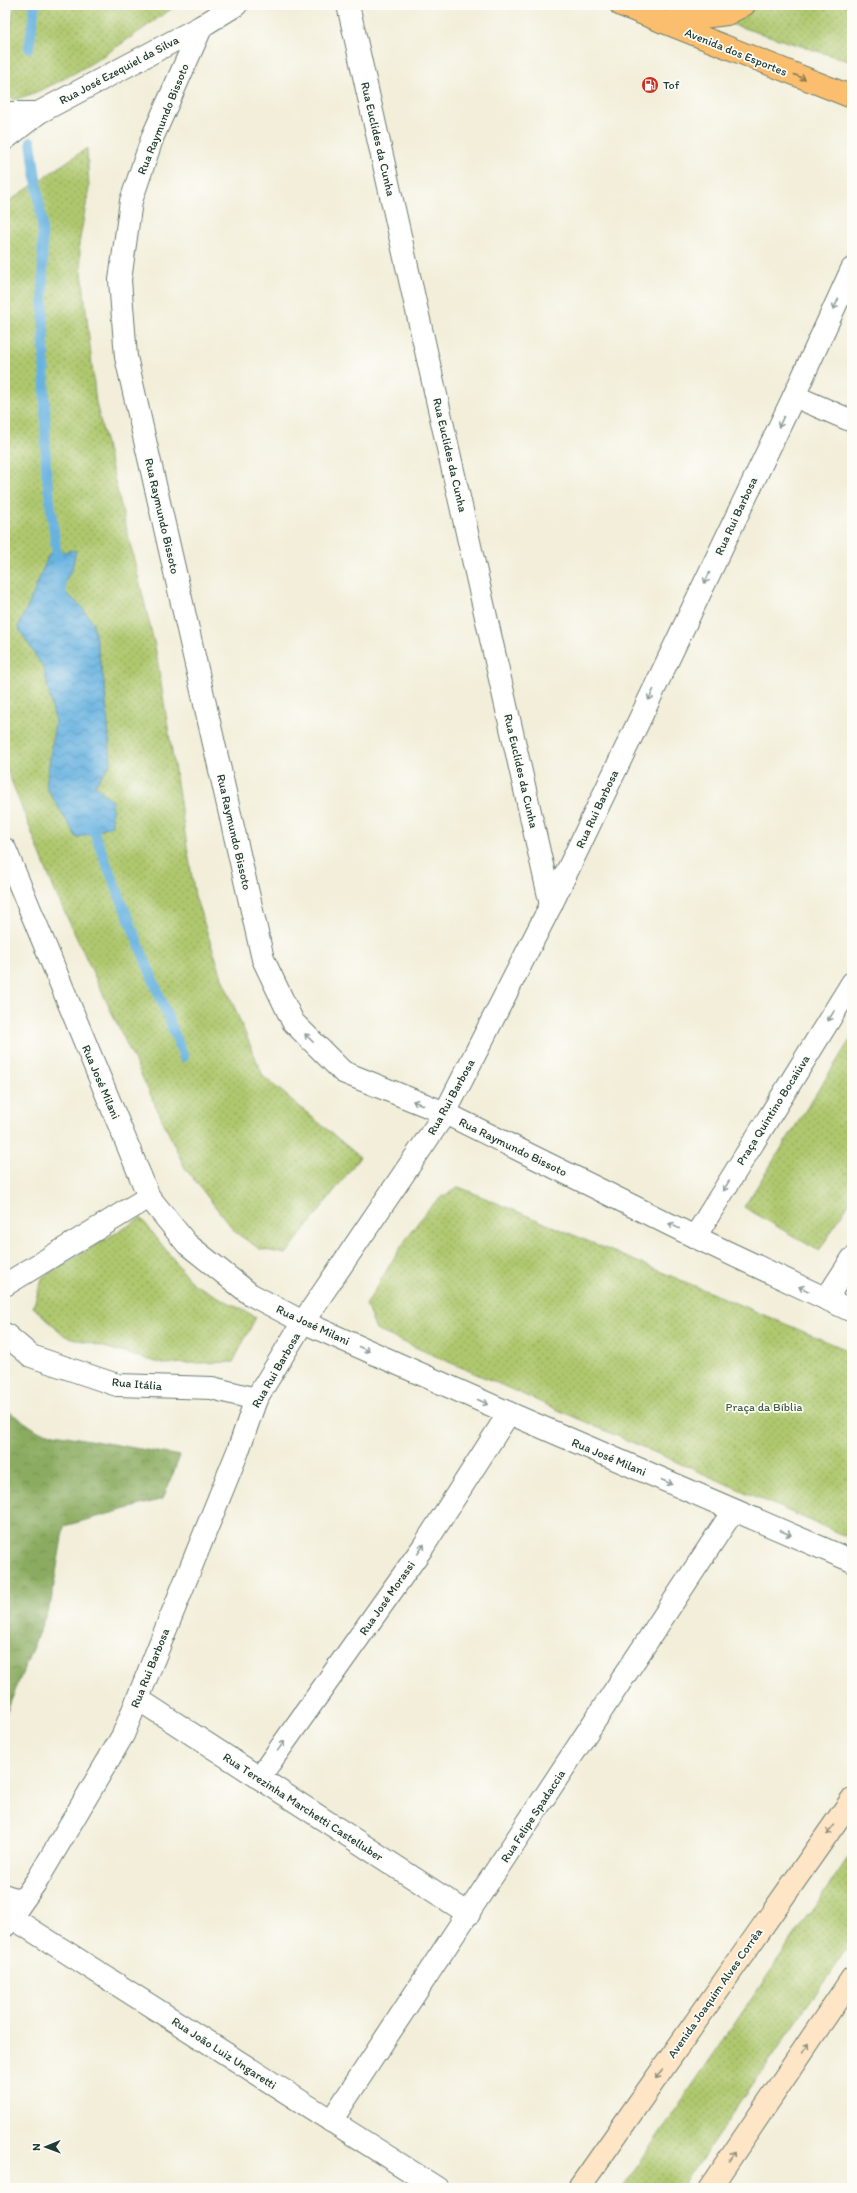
<svg xmlns="http://www.w3.org/2000/svg" width="857" height="2193" font-family="Itim,sans-serif">
<defs>
<pattern id="grass-dots" width="8" height="8" patternUnits="userSpaceOnUse"><rect width="8" height="8" fill="#afc86e"/><path d="M2 2h.1M6 6h.1" fill="none" stroke="#8ea45b" stroke-width="1.8" stroke-linecap="round"/></pattern>
<pattern id="forest-crowns" width="20" height="18" patternUnits="userSpaceOnUse"><rect width="20" height="18" fill="#8bac61"/><path d="M2 6a3 3 0 1 1 6 0M12 15a3 3 0 1 1 6 0" fill="none" stroke="#718d51"/></pattern>
<pattern id="water-waves" width="16" height="10" patternUnits="userSpaceOnUse"><rect width="16" height="10" fill="#67b2e0"/><path d="M0 5q4-4 8 0t8 0" fill="none" stroke="#5492b6"/></pattern>
</defs>
<rect width="100%" height="100%" fill="#fdfcf7"/>
<filter id="ink" filterUnits="userSpaceOnUse"><feTurbulence type="fractalNoise" baseFrequency=".025" numOctaves="2"/><feDisplacementMap in="SourceGraphic" scale="8" xChannelSelector="R" yChannelSelector="G"/><feConvolveMatrix kernelMatrix="1 2 1 2 8 2 1 2 1" color-interpolation-filters="sRGB"/></filter>
<filter id="wash" filterUnits="userSpaceOnUse"><feTurbulence type="fractalNoise" baseFrequency=".012" numOctaves="4" result="noise"/><feDisplacementMap in="SourceGraphic" scale="16" xChannelSelector="R" yChannelSelector="G"/><feGaussianBlur stdDeviation="0.9" result="paint"/><feColorMatrix in="noise" values="0 0 0 0 0 0 0 0 0 0 0 0 0 0 0 0 0 1.4 0 .05"/><feComposite in="paint" operator="in"/></filter>
<g filter="url(#wash)">
<rect width="100%" height="100%" fill="#f2eed9"/>
<g fill="url(#grass-dots)" stroke="#678251">
<path d="M14,5H177C126,40 74,81 14,100L5,91V70Z"/>
<polygon points="670,5 852,5 852,62"/>
<polygon points="87,148 89,188 79,244 96,403 155,646 195,896 223,980 263,1076 360,1157 286,1254 260,1249 236,1233 185,1168 56,894 5,765 5,204"/>
<polygon points="852,1037 852,1198 819,1251 744,1207"/>
<path d="M459,1187L852,1352V1539L376,1330L366,1305C385,1273 404,1239 427,1211C435,1200 447,1194 459,1187Z"/>
<polygon points="141,1218 192,1283 256,1317 233,1362 163,1364 65,1336 33,1307 43,1277"/>
<polygon points="852,1852 852,1941 682,2188 622,2188"/>
</g>
<polygon fill="url(#forest-crowns)" stroke="#55744a" points="5,1409 38,1431 180,1456 163,1499 64,1526 51,1602 5,1716"/>
<polygon fill="url(#water-waves)" stroke="#43788a" points="76,550 72,569 61,589 81,606 93,623 105,687 111,763 95,785 112,801 112,825 77,838 46,787 55,721 44,669 18,627 29,604 49,554"/>
<g fill="none" stroke-linecap="round" stroke-linejoin="round">
<g stroke="#67b2e0" stroke-width="10">
<polyline points="29,48 35,5"/>
<polyline points="31,142 42,222 46,469 63,603"/>
<polyline points="89,820 184,1057"/>
</g>
</g>
</g>
<g filter="url(#ink)">
<g fill="none" stroke-linecap="round" stroke-linejoin="round">
<g stroke="#697b6e" stroke-width="21">
<polyline id="service" points="5,1894 23,1900"/>
</g>
<g stroke="#697b6e" stroke-width="24">
<g id="minor">
<polyline points="348,5 551,905"/>
<polyline points="202,26 153,136 131,201 120,280 126,357 263,959 293,1022 343,1072 445,1113 695,1237 852,1311"/>
<polyline points="5,113 38,113"/>
<polyline points="5,139 38,113 202,26 236,5"/>
<polyline points="794,396 852,421"/>
<polyline points="5,849 149,1197 187,1244 250,1294 303,1322 509,1413 852,1561"/>
<polyline points="695,1237 852,983"/>
<polyline points="5,1285 149,1197"/>
<polyline points="826,1299 852,1259"/>
<polyline points="5,1334 31,1356 117,1385 212,1388 256,1399"/>
<polyline points="138,1699 469,1914"/>
<polyline points="259,1778 423,1547 509,1413"/>
<polyline points="5,1921 11,1917 437,2188"/>
<polyline points="5,1926 38,1879 123,1735 238,1451 256,1399 303,1322 445,1113 551,905 794,396 852,269"/>
<polyline points="331,2121 733,1511"/>
</g>
</g>
<g stroke="#697b6e" stroke-width="24">
<g id="secondary">
<polyline points="579,2188 852,1799"/>
<polyline points="710,2188 852,1978"/>
</g>
</g>
<g stroke="#697b6e" stroke-width="24">
<g id="primary">
<polyline points="621,5 852,97"/>
<polyline points="663,22 727,14 744,5"/>
</g>
</g>
<use href="#service" stroke="#fff" stroke-width="19"/>
<use href="#minor" stroke="#fff" stroke-width="22"/>
<use href="#secondary" stroke="#fde5c5" stroke-width="22"/>
<use href="#primary" stroke="#fbbe6e" stroke-width="22"/>
</g>
<defs><path id="oneway-shaft" d="M-6 0H5M1.5-3L5.5 0L1.5 3" fill="none" stroke-width="1.6" stroke-linecap="round" stroke-linejoin="round"/></defs>
<use stroke="#82774e" href="#oneway-shaft" transform="translate(800 77) rotate(22)"/>
<g stroke="#8f9e9a">
<use href="#oneway-shaft" transform="translate(836 304) rotate(115)"/>
<use href="#oneway-shaft" transform="translate(781 422) rotate(115)"/>
<use href="#oneway-shaft" transform="translate(707 578) rotate(115)"/>
<use href="#oneway-shaft" transform="translate(651 695) rotate(115)"/>
<use href="#oneway-shaft" transform="translate(831 1016) rotate(122)"/>
<use href="#oneway-shaft" transform="translate(309 1038) rotate(-135)"/>
<use href="#oneway-shaft" transform="translate(418 1103) rotate(-158)"/>
<use href="#oneway-shaft" transform="translate(726 1186) rotate(122)"/>
<use href="#oneway-shaft" transform="translate(674 1226) rotate(-154)"/>
<use href="#oneway-shaft" transform="translate(804 1289) rotate(-155)"/>
<use href="#oneway-shaft" transform="translate(364 1349) rotate(24)"/>
<use href="#oneway-shaft" transform="translate(483 1402) rotate(24)"/>
<use href="#oneway-shaft" transform="translate(667 1482) rotate(23)"/>
<use href="#oneway-shaft" transform="translate(786 1533) rotate(23)"/>
<use href="#oneway-shaft" transform="translate(421 1549) rotate(-56)"/>
<use href="#oneway-shaft" transform="translate(281 1746) rotate(-55)"/>
</g>
<g stroke="#8e917c">
<use href="#oneway-shaft" transform="translate(830 1830) rotate(125)"/>
<use href="#oneway-shaft" transform="translate(805 2048) rotate(-56)"/>
<use href="#oneway-shaft" transform="translate(659 2074) rotate(125)"/>
<use href="#oneway-shaft" transform="translate(732 2156) rotate(-56)"/>
</g>
</g>
<defs>
<g id="fuel-disc" transform="scale(0.9)"><circle r="9.5" fill="#c8321e" stroke="#fdfcf7"/><path d="M-5.5-6h7V0h2V4h1.3V-2.5L3-4.5l.8-.8L6-3V5H2.5V1h-1V6h-7ZM-4.2-4.7v3.2H.2V-4.7Z" fill="#fff"/></g>
</defs>
<g fill-rule="evenodd">
<use href="#fuel-disc" x="650" y="85"/>
</g>
<g text-anchor="middle" stroke-width="3.5" stroke-linejoin="round" paint-order="stroke">
<g font-size="12" fill="#1f3d34" stroke="#fdfcf7">
<text transform="translate(736 52) rotate(22)" y="4">Avenida dos Esportes</text>
<text transform="translate(119 70) rotate(-28)" y="4">Rua José Ezequiel da Silva</text>
<text transform="translate(163 119) rotate(-68)" y="4">Rua Raymundo Bissoto</text>
<text transform="translate(378 139) rotate(77)" y="4">Rua Euclides da Cunha</text>
<text transform="translate(450 455) rotate(77)" y="4">Rua Euclides da Cunha</text>
<text transform="translate(162 516) rotate(77)" y="4">Rua Raymundo Bissoto</text>
<text transform="translate(736 516) rotate(-65)" y="4">Rua Rui Barbosa</text>
<text transform="translate(521 771) rotate(77)" y="4">Rua Euclides da Cunha</text>
<text transform="translate(597 809) rotate(-65)" y="4">Rua Rui Barbosa</text>
<text transform="translate(234 832) rotate(77)" y="4">Rua Raymundo Bissoto</text>
<text transform="translate(101 1082) rotate(67)" y="4">Rua José Milani</text>
<text transform="translate(451 1097) rotate(-61)" y="4">Rua Rui Barbosa</text>
<text transform="translate(773 1110) rotate(-58)" y="4">Praça Quintino Bocaiúva</text>
<text transform="translate(513 1147) rotate(26)" y="4">Rua Raymundo Bissoto</text>
<text transform="translate(313 1325) rotate(25)" y="4">Rua José Milani</text>
<text transform="translate(276 1370) rotate(-60)" y="4">Rua Rui Barbosa</text>
<text transform="translate(137 1384) rotate(5)" y="4">Rua Itália</text>
<text transform="translate(609 1457) rotate(23)" y="4">Rua José Milani</text>
<text transform="translate(387 1598) rotate(-55)" y="4">Rua José Morassi</text>
<text transform="translate(150 1668) rotate(-68)" y="4">Rua Rui Barbosa</text>
<text transform="translate(303 1807) rotate(33)" y="4">Rua Terezinha Marchetti Castelluber</text>
<text transform="translate(533 1816) rotate(-57)" y="4">Rua Felipe Spadaccia</text>
<text transform="translate(715 1993) rotate(-55)" y="4">Avenida Joaquim Alves Corrêa</text>
<text transform="translate(224 2053) rotate(33)" y="4">Rua João Luiz Ungaretti</text>
</g>
<g font-size="12" fill="#1f3d34" stroke="#fdfcf7" text-anchor="start">
<text x="663" y="89">Tof</text>
</g>
<g font-size="12" fill="#436042" stroke="#fdfcf7">
<text x="764" y="1411">Praça da Bíblia</text>
</g>
</g>
<rect width="857" height="2193" fill="none" stroke="#fdfcf7" stroke-width="20"/>
<g transform="translate(46 2147) rotate(269)" stroke="#fdfcf7" stroke-width="3" paint-order="stroke">
<path d="M0-3L7 15L0 10L-7 15Z" fill="#1f3d34"/>
<text y="-6" font-size="11" font-weight="bold" text-anchor="middle" fill="#1f3d34">N</text>
</g>
</svg>
